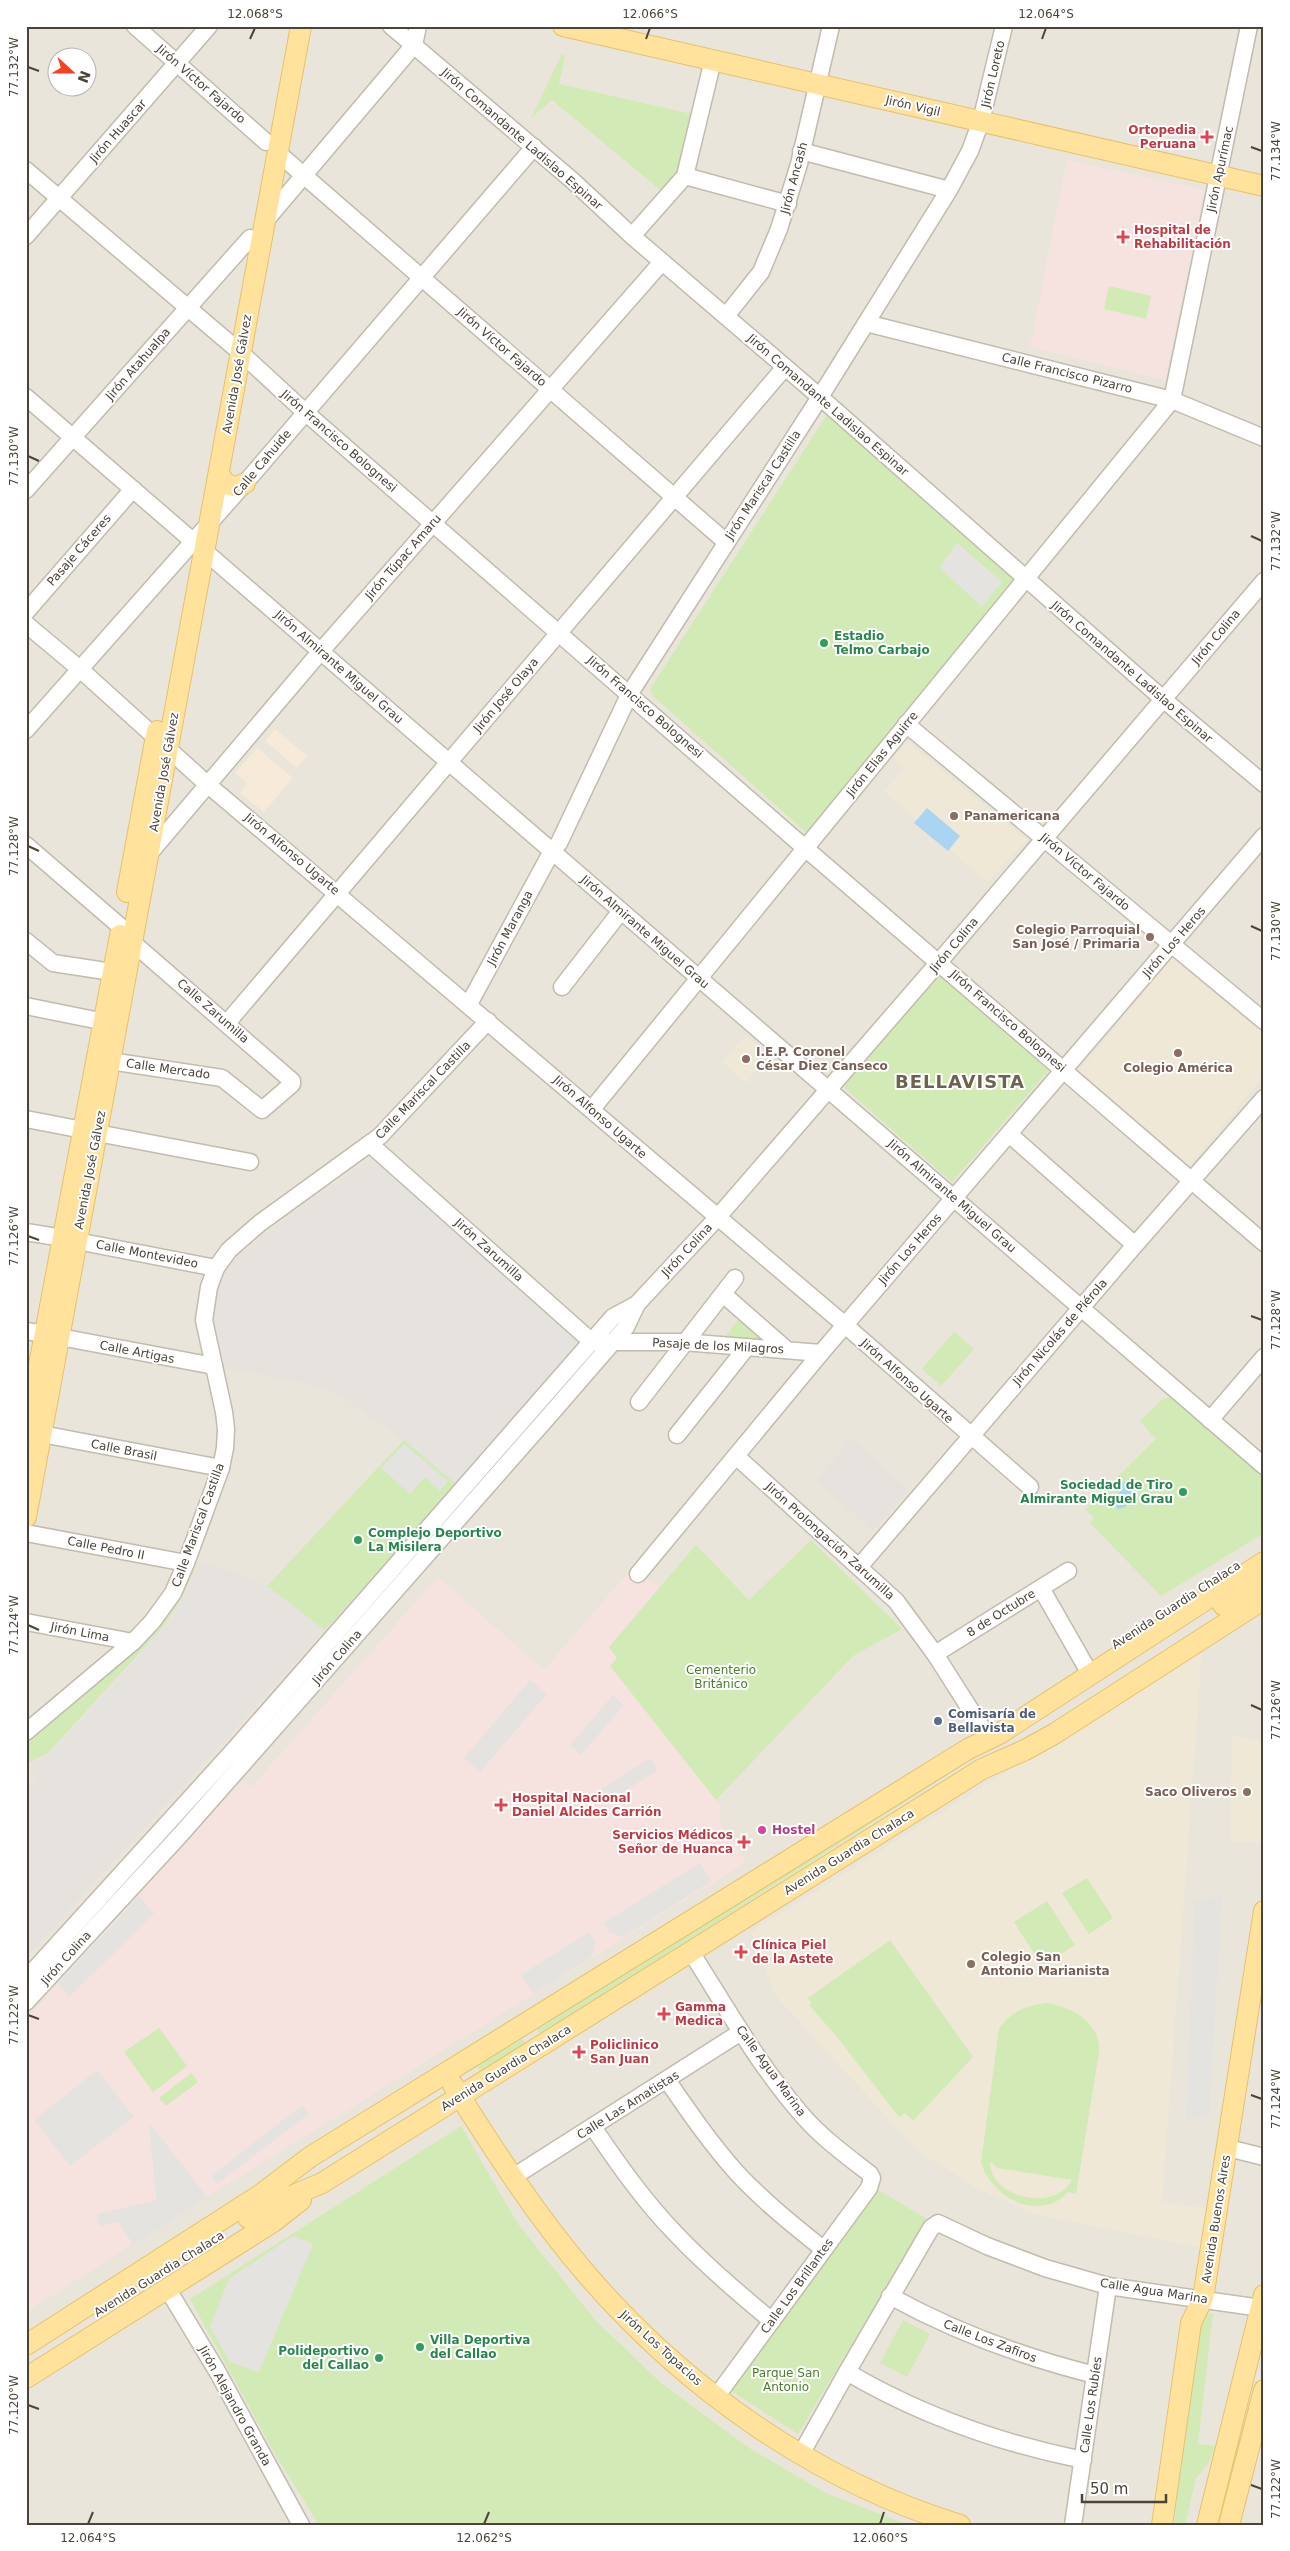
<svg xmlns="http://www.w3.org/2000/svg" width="1290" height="2551" font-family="'DejaVu Sans',sans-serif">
<rect width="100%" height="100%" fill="#f6f3ec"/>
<path fill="#eae5da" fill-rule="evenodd" d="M26,26H1264V2525H26ZM58,58H88V88H58Z"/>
<g fill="#f7ead8">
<polygon points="275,729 307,756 297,768 265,741"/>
<polygon points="257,748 293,778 264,812 240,793 247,783 235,773"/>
</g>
<g fill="#e6e2dd">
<polygon points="374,1156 582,1338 456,1484 404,1440 338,1394 307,1383 226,1368 217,1335 214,1319 215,1296 231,1262 276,1225"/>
<polygon points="852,1439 909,1490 873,1531 816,1479"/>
<polygon points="199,1563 235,1571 267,1586 325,1630 26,1957 26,1786 37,1781 30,1765 50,1754 164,1628 179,1606"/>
</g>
<g fill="#efe8d6">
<polygon points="907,742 1027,840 987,882 884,791 904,768 893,758"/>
<polygon points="1172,958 1264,1034 1264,1075 1189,1166 1077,1073"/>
<polygon points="746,1035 769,1056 746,1083 722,1062"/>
<polygon points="1202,1650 1162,2202 1208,2209 1202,2248 1037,2215 976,2188 918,2151 776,1996 751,1932"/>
<polygon points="1232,1736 1264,1742 1264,1842 1230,1842"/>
</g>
<g fill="#f6e3e0">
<polygon points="1067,160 1204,190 1165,380 1030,347"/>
<polygon points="632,1568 660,1587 609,1646 617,1658 610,1666 716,1800 721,1809 718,1818 746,1862 212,2194 26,2312 26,2019 243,1780 248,1786 252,1786 438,1577 544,1670"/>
</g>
<g fill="#d2eab5" fill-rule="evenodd">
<polygon points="562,54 565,56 559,84 696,115 682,174 664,193 552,100 531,118"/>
<polygon points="1109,286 1151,296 1146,319 1104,309"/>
<polygon points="832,415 1018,582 808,834 653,696 650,689 826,416"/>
<polygon points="938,973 1049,1070 952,1182 841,1085"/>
<polygon points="741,1316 763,1340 725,1337"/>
<polygon points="954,1332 974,1349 941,1386 922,1369"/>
<polygon points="1171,1397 1264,1474 1264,1533 1161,1596 1090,1523 1094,1518 1085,1509 1156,1439 1140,1421 1163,1399"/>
<polygon points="404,1440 456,1484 325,1630 267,1586"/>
<polygon points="811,1540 902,1629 853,1656 716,1800 610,1666 617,1658 609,1647 696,1545 749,1600"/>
<polygon points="197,1565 178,1605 163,1627 48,1753 26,1764 26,1745 135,1651 160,1625"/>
<polygon points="1017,1731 540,2034 536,2029 882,1808"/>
<polygon points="1087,1878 1113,1918 1089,1934 1062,1893"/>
<polygon points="1047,1901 1075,1945 1042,1966 1014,1922"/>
<polygon points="890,1940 973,2057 913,2121 905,2113 899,2117 837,2037 809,2005 812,2003 808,1998"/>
<path d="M1046,2003C1071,2007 1101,2022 1099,2052L1076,2194L1068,2192C1038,2224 992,2197 981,2163L999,2029C1010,2011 1027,2006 1046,2003ZM990,2161L997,2168L1072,2180C1055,2213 989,2198 990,2161Z"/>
<polygon points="159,2028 187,2066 153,2092 124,2052"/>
<polygon points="523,2039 526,2044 482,2073 476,2065"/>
<polygon points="191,2073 198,2082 166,2106 159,2098"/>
<polygon points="461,2126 518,2224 596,2321 661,2383 749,2448 826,2493 908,2525 319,2525 275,2454 190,2299"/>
<polygon points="878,2190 927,2219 798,2434 731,2391"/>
<polygon points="1206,2313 1213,2314 1198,2444 1216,2446 1208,2464 1196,2478 1185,2525 1174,2525 1195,2334"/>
<polygon points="903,2320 930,2334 907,2377 880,2363"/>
</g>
<g fill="#e5e3e0">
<polygon points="957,543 1002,582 982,607 939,567"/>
<polygon points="404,1444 448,1481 440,1491 425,1477 410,1494 381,1468"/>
<polygon points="530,1680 547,1694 480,1772 464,1758"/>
<polygon points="613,1695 624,1705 581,1755 570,1745"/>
<polygon points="650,1758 658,1770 608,1802 600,1790"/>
<polygon points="700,1863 712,1881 623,1937 610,1933 603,1923"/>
<polygon points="139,1896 154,1914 69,1997 58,1984"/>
<polygon points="1222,1896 1209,2117 1186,2120 1195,1902"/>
<polygon points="589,1932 596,1942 592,1957 533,1994 521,1975"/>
<polygon points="97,2070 134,2117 70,2166 34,2120"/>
<polygon points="302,2105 309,2114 217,2184 211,2176"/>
<polygon points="149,2122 207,2197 133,2245 119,2222 100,2226 97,2214 156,2200"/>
<polygon points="293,2236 313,2244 259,2372 230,2362 210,2327 229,2279"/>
</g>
<g fill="#a9d4f2">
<polygon points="927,808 960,836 948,851 914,823"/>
<polygon points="1127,1481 1135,1485 1135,1493 1128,1498 1126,1507 1118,1509 1113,1503 1113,1497 1120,1492 1122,1483"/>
</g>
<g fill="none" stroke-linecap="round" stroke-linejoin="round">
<g stroke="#c2bbae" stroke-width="19">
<g id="minor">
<polyline points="135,26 266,142"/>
<polyline points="391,26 573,181 632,236 820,397 1163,699 1264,784"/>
<polyline points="801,151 949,190"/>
<polyline points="278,153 726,542"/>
<polyline points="26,170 241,353 305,412 805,848 1264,1243"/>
<polyline points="685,176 788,204"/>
<polyline points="266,220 414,45 418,26"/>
<polyline points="26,236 209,26"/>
<polyline points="632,236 685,176 713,60"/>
<polyline points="726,316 761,272 779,229 799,164 831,26"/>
<polyline points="866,323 1172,400 1264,438"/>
<polyline points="26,397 1264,1466"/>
<polyline points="26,490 250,238"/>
<polyline points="26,612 133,489"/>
<polyline points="26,624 81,670 207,784 845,1325 1030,1487"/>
<polyline points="906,724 1264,1021"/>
<polyline points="26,730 245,483 534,147"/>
<polyline points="26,845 121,927"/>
<polyline points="148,855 321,651 662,262"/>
<polyline points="26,941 53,963 112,972"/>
<polyline points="562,987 621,911"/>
<polyline points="469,1004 552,851 559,843 630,693 820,397 949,190 970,151 981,121 1004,26"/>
<polyline points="26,1006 115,1024"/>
<polyline points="227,1023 785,367"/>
<polyline points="110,1061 222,1078 262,1110 292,1084 292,1081 132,942"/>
<polyline points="592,1109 1172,400 1249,26"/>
<polyline points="26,1119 83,1130"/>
<polyline points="97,1133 250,1162"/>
<polyline points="1009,1134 1135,1245"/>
<polyline points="370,1144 592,1342 683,1342 821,1353"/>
<polyline points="26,1232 63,1238"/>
<polyline points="77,1241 216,1268"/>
<polyline points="723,1294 787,1350"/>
<polyline points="26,1331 45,1334"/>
<polyline points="60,1337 214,1366"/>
<polyline points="639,1402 735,1278"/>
<polyline points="1210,1420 1264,1357"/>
<polyline points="31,1432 221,1468"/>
<polyline points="677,1435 747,1347"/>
<polyline points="736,1456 896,1601 935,1654 984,1731"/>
<polyline points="26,1533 186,1563"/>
<polyline points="859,1567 1135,1245 1264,1098"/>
<polyline points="638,1574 821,1353 1264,836"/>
<polyline points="1041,1588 1085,1665"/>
<polyline points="26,1622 133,1642"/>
<polyline points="935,1654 1068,1571"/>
<polyline points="26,1732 133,1642 152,1622 173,1593 186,1563 221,1468 225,1448 226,1429 224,1412 204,1320 209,1287 216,1268 229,1250 260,1223 380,1136 488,1021"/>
<path d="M691,1952C726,2007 759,2066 803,2116C822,2138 847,2156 870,2174L872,2178L869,2188L716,2397"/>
<polyline points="26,1979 235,1749 613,1317 637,1304 717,1218 939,962 1264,581"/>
<polyline points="26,2002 181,1834 555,1409 626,1327 637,1304"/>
<path d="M667,2080C689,2112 711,2144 737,2173C763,2201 793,2225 823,2249"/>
<path d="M593,2127C618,2164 644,2201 675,2233C705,2265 738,2293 772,2321"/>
<polyline points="1228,2148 1264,2157"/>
<polyline points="513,2177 741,2032"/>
<polyline points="167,2288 217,2371 301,2525"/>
<path d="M890,2296C955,2332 1023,2357 1095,2375"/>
<path d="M847,2372C920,2415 999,2443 1083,2460"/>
<polyline points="801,2454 847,2372 931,2228 938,2223 987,2246 1045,2268 1108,2286 1261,2308"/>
<polyline points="1073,2525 1108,2286"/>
</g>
</g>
<g stroke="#e6c16a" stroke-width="22">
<g id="major">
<polyline points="563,26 1264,186"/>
<path d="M219,473C224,485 234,490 245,483"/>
<polyline points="127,892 157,731"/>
<polyline points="26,1434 120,935"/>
<polyline points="26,1517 301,26"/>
<polyline points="1223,1605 1264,1579"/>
<path d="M453,2085C494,2150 537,2217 588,2276C686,2389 816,2481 960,2525"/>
<polyline points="248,2218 261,2209 322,2183 982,1769 1025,1750 1054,1734 1264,1599"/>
<polyline points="26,2345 260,2195 310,2157 968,1749 999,1734 1264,1562"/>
<polyline points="26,2378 273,2222 301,2200"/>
<polyline points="1162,2525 1191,2323 1203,2298 1264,1911"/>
<polyline points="1207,2525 1264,2295"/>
<polyline points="1229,2525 1264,2390"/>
</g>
</g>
<use href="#minor" stroke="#fff" stroke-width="16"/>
<use href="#major" stroke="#ffe39c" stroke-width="20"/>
</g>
<path fill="none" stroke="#4b4439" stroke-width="2" d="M250,39L255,28M646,39L650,28M1042,39L1046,28M28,67L39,71M1251,147L1262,151M28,456L39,461M1251,536L1262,541M28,846L39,851M1251,926L1262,931M28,1236L39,1240M1251,1316L1262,1320M28,1625L39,1630M1251,1705L1262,1710M28,2015L39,2019M1251,2095L1262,2099M28,2405L39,2409M1251,2485L1262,2489M88,2524L93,2512M484,2524L489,2512M880,2524L884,2512"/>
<g fill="#e0444e" stroke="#fff" stroke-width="2">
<path d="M1204.5 129.5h5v5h5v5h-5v5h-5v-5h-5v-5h5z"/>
<path d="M1120.5 229.5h5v5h5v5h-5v5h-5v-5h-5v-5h5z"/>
<path d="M498.5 1797.5h5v5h5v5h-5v5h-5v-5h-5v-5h5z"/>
<path d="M741.5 1834.5h5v5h5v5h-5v5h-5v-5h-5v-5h5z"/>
<path d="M738.5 1944.5h5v5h5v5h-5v5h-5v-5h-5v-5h5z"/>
<path d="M661.5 2006.5h5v5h5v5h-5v5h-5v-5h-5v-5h5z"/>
<path d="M576.5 2044.5h5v5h5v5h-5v5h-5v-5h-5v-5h5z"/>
</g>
<g fill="#2e9e5b" stroke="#fff" stroke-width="2">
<circle cx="824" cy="643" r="5"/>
<circle cx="1183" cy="1492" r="5"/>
<circle cx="358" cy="1540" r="5"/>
<circle cx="420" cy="2347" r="5"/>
<circle cx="379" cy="2358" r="5"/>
</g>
<g fill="#8d6e63" stroke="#fff" stroke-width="2">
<circle cx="954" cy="816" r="5"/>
<circle cx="1150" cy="937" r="5"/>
<circle cx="1178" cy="1053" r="5"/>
<circle cx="746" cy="1059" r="5"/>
<circle cx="1247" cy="1792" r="5"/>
<circle cx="971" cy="1964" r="5"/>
</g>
<circle fill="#5c6f8a" stroke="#fff" stroke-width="2" cx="938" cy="1721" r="5"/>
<circle fill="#d1479c" stroke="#fff" stroke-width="2" cx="762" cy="1830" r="5"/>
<g text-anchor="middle" stroke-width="4" stroke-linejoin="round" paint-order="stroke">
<g font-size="12" fill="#4b4439" stroke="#fff">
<text transform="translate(993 74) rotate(-77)" y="4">Jirón Loreto</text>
<text transform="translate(201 84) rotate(41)" y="4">Jirón Víctor Fajardo</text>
<text transform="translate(913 106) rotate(13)" y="4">Jirón Vigil</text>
<text transform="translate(118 131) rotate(-49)" y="4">Jirón Huascar</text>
<text transform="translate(522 139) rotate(41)" y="4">Jirón Comandante Ladislao Espinar</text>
<text transform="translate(1220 169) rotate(-78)" y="4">Jirón Apurímac</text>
<text transform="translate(794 178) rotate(-75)" y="4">Jirón Ancash</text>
<text transform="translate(502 347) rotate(41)" y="4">Jirón Víctor Fajardo</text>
<text transform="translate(138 364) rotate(-49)" y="4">Jirón Atahualpa</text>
<text transform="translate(1067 373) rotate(14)" y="4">Calle Francisco Pizarro</text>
<text transform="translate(237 374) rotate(-80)" y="4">Avenida José Gálvez</text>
<text transform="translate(828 405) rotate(41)" y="4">Jirón Comandante Ladislao Espinar</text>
<text transform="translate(339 441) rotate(41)" y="4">Jirón Francisco Bolognesi</text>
<text transform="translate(262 463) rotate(-50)" y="4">Calle Cahuide</text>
<text transform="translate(763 485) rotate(-57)" y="4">Jirón Mariscal Castilla</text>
<text transform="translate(79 550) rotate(-49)" y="4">Pasaje Cáceres</text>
<text transform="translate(403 557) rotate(-49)" y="4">Jirón Túpac Amaru</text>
<text transform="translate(1216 637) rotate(-50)" y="4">Jirón Colina</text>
<text transform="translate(339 667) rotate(41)" y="4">Jirón Almirante Miguel Grau</text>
<text transform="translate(1132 672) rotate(41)" y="4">Jirón Comandante Ladislao Espinar</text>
<text transform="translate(506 695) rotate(-50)" y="4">Jirón José Olaya</text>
<text transform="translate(645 707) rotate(41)" y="4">Jirón Francisco Bolognesi</text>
<text transform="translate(882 754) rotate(-51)" y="4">Jirón Elias Aguirre</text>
<text transform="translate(164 772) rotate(-80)" y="4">Avenida José Gálvez</text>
<text transform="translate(292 854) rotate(40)" y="4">Jirón Alfonso Ugarte</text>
<text transform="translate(1085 872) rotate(40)" y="4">Jirón Víctor Fajardo</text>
<text transform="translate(510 928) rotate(-62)" y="4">Jirón Maranga</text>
<text transform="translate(645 932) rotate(41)" y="4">Jirón Almirante Miguel Grau</text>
<text transform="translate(1174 942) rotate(-49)" y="4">Jirón Los Heros</text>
<text transform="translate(954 945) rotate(-50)" y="4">Jirón Colina</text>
<text transform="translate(213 1011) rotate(41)" y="4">Calle Zarumilla</text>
<text transform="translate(1008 1021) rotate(41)" y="4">Jirón Francisco Bolognesi</text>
<text transform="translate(168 1069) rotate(8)" y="4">Calle Mercado</text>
<text transform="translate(423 1090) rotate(-46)" y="4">Calle Mariscal Castilla</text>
<text transform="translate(600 1117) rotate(41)" y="4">Jirón Alfonso Ugarte</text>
<text transform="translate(90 1170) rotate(-79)" y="4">Avenida José Gálvez</text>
<text transform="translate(952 1196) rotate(41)" y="4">Jirón Almirante Miguel Grau</text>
<text transform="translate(910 1249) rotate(-49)" y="4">Jirón Los Heros</text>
<text transform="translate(489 1250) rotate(42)" y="4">Jirón Zarumilla</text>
<text transform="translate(687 1250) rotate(-47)" y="4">Jirón Colina</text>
<text transform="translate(147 1254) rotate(11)" y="4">Calle Montevideo</text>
<text transform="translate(1060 1332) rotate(-49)" y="4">Jirón Nicolás de Piérola</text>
<text transform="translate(718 1346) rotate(3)" y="4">Pasaje de los Milagros</text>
<text transform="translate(137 1352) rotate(11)" y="4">Calle Artigas</text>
<text transform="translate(907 1381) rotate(42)" y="4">Jirón Alfonso Ugarte</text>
<text transform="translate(124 1450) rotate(11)" y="4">Calle Brasil</text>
<text transform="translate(198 1525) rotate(-70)" y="4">Calle Mariscal Castilla</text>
<text transform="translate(830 1541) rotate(42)" y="4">Jirón Prolongación Zarumilla</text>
<text transform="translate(106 1548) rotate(11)" y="4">Calle Pedro II</text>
<text transform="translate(1176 1605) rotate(-33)" y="4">Avenida Guardia Chalaca</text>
<text transform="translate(1001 1613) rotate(-32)" y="4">8 de Octubre</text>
<text transform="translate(80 1632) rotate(11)" y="4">Jirón Lima</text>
<text transform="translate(337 1657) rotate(-49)" y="4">Jirón Colina</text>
<text transform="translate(849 1852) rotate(-32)" y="4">Avenida Guardia Chalaca</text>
<text transform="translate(66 1958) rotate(-48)" y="4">Jirón Colina</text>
<text transform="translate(506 2068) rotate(-32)" y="4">Avenida Guardia Chalaca</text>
<text transform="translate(771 2071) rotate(54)" y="4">Calle Agua Marina</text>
<text transform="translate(628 2105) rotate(-32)" y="4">Calle Las Amatistas</text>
<text transform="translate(1216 2219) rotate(-81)" y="4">Avenida Buenos Aires</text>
<text transform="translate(159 2274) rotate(-32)" y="4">Avenida Guardia Chalaca</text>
<text transform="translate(797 2286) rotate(-54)" y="4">Calle Los Brillantes</text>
<text transform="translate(1154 2291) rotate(9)" y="4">Calle Agua Marina</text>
<text transform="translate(990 2341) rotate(21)" y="4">Calle Los Zafiros</text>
<text transform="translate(661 2348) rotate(42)" y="4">Jirón Los Topacios</text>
<text transform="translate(1091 2405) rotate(-82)" y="4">Calle Los Rubíes</text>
<text transform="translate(235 2406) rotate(61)" y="4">Jirón Alejandro Granda</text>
</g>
<g font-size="12" font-weight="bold" fill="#be3a42" stroke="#fff" text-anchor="start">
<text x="1196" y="134" text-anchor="end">Ortopedia<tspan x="1196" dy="14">Peruana</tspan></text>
<text x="1134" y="234">Hospital de<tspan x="1134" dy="14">Rehabilitación</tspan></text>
<text x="512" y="1802">Hospital Nacional<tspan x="512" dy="14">Daniel Alcides Carrión</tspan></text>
<text x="733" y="1839" text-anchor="end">Servicios Médicos<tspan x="733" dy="14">Señor de Huanca</tspan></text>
<text x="752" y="1949">Clínica Piel<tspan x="752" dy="14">de la Astete</tspan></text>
<text x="675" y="2011">Gamma<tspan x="675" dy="14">Medica</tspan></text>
<text x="590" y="2049">Policlinico<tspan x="590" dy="14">San Juan</tspan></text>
</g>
<g font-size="12" font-weight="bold" fill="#27864d" stroke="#fff" text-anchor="start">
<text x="834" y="640">Estadio<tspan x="834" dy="14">Telmo Carbajo</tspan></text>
<text x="1173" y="1489" text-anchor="end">Sociedad de Tiro<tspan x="1173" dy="14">Almirante Miguel Grau</tspan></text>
<text x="368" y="1537">Complejo Deportivo<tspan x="368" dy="14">La Misilera</tspan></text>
<text x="430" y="2344">Villa Deportiva<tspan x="430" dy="14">del Callao</tspan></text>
<text x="369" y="2355" text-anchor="end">Polideportivo<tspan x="369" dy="14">del Callao</tspan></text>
</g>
<g font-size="12" font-weight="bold" fill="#785e54" stroke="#fff" text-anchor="start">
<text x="964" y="820">Panamericana</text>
<text x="1140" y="934" text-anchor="end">Colegio Parroquial<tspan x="1140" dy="14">San José / Primaria</tspan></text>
<text x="756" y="1056">I.E.P. Coronel<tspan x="756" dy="14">César Diez Canseco</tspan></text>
<text x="1178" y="1072" text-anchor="middle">Colegio América</text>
<text x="1237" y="1796" text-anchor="end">Saco Oliveros</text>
<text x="981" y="1961">Colegio San<tspan x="981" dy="14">Antonio Marianista</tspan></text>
</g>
<g font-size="12" fill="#4a7f2a" stroke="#fff">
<text x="721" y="1674">Cementerio<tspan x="721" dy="14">Británico</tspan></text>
<text x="786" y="2377">Parque San<tspan x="786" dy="14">Antonio</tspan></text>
</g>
<g font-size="12" font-weight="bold" fill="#4e5e75" stroke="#fff" text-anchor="start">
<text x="948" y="1718">Comisaría de<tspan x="948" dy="14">Bellavista</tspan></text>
</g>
<g font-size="12" font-weight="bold" fill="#b23c85" stroke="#fff" text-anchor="start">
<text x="772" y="1834">Hostel</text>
</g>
<g font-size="18" font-weight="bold" letter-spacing="1" fill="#6e6250" stroke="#fff">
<text x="960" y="1088">BELLAVISTA</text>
</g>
</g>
<rect width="1290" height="2551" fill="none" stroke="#ffffff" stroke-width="55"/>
<g transform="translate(72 72) rotate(111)"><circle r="24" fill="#ffffff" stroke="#b7b4b0"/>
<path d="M0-4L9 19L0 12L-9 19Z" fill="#fc3f1d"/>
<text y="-8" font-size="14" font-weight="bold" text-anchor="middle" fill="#4b4439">N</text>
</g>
<path d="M1082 2494v8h84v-8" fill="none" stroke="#4b4439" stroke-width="2.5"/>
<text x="1090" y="2494" font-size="15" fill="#4b4439" stroke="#ffffff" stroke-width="4" paint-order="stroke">50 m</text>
<rect x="28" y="28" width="1234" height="2496" fill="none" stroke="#4b4439" stroke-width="2"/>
<g font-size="12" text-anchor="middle" fill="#4b4439">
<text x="255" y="18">12.068°S</text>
<text x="650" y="18">12.066°S</text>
<text x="1046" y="18">12.064°S</text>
<text transform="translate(14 67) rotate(-90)" y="4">77.132°W</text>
<text transform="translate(1276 151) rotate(-90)" y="4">77.134°W</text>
<text transform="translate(14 456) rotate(-90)" y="4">77.130°W</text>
<text transform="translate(1276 541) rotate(-90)" y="4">77.132°W</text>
<text transform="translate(14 846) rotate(-90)" y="4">77.128°W</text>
<text transform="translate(1276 931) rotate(-90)" y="4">77.130°W</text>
<text transform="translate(14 1236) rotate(-90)" y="4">77.126°W</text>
<text transform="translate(1276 1320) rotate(-90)" y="4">77.128°W</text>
<text transform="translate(14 1625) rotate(-90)" y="4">77.124°W</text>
<text transform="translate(1276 1710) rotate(-90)" y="4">77.126°W</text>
<text transform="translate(14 2015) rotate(-90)" y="4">77.122°W</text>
<text transform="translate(1276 2099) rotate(-90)" y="4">77.124°W</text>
<text transform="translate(14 2405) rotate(-90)" y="4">77.120°W</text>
<text transform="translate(1276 2489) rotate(-90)" y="4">77.122°W</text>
<text x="88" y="2542">12.064°S</text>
<text x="484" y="2542">12.062°S</text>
<text x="880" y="2542">12.060°S</text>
</g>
</svg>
